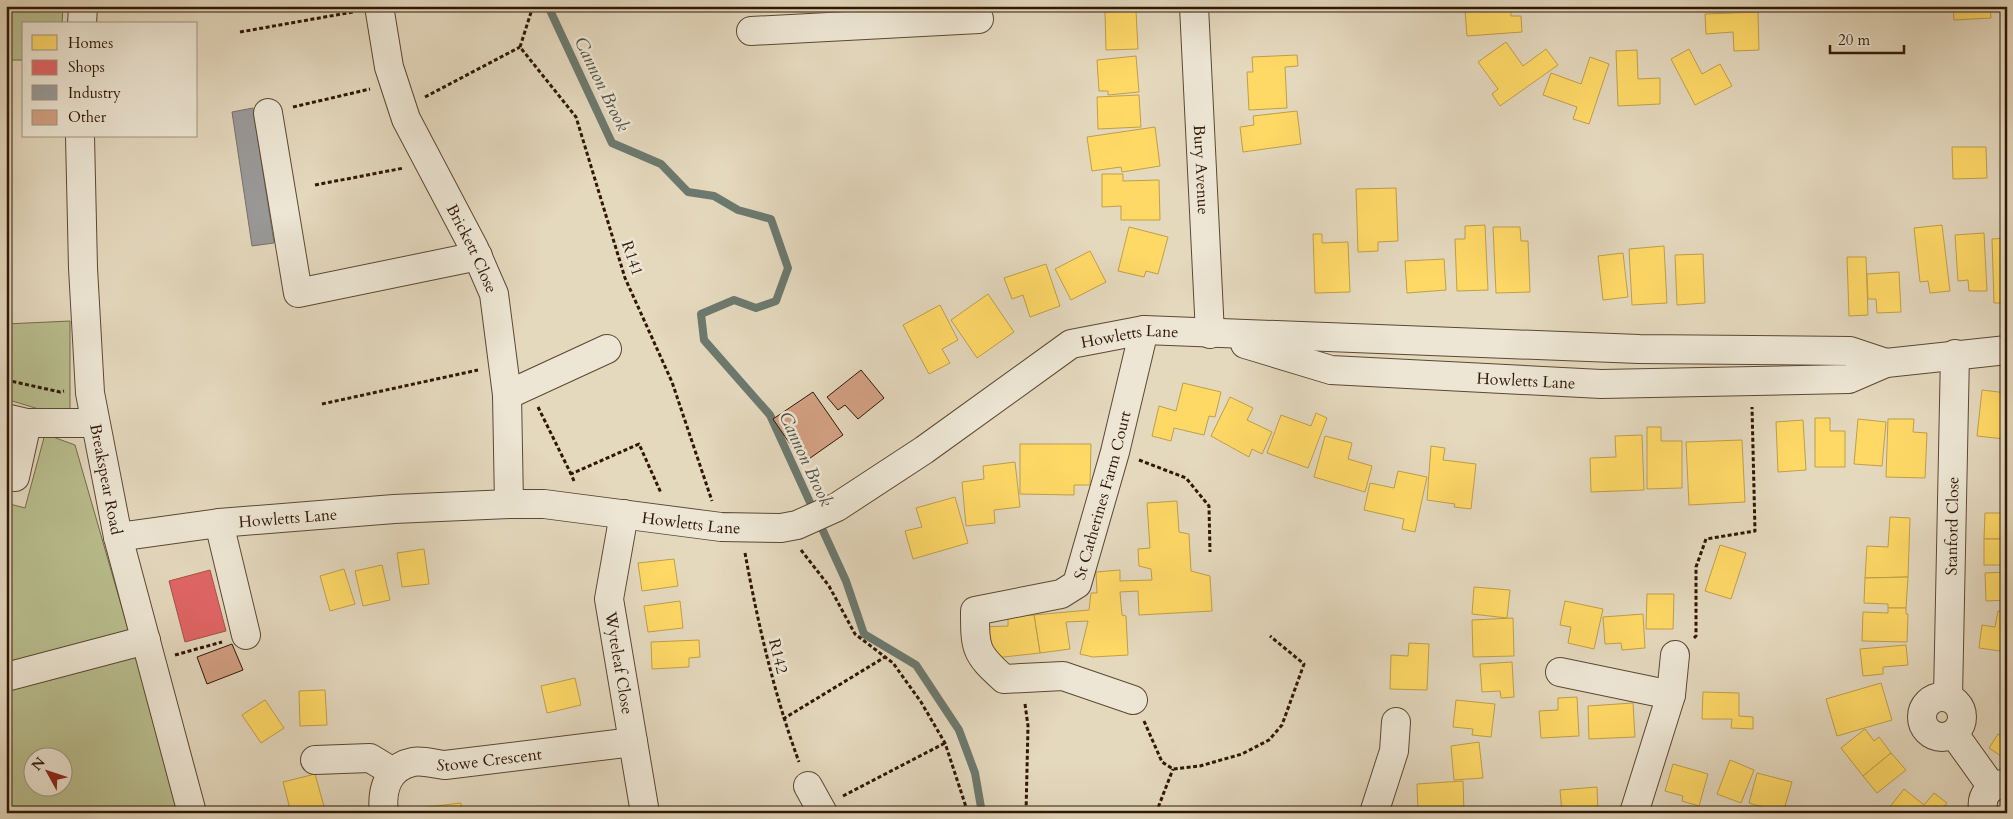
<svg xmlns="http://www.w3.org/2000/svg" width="2013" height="819" font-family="Cardo,serif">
<rect width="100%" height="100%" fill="#e4d8bd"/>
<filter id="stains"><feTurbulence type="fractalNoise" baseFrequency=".004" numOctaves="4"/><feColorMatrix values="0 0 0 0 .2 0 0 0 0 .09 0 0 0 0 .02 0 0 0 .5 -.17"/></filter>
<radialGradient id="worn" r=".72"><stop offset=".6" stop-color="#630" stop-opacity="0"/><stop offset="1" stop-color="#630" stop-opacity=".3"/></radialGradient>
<g fill="#b9be8e" stroke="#746b4a" fill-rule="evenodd">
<polygon points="6,6 63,6 62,24 24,24 24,60 6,60"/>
<polygon points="70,321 70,409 45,411 6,399 6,324"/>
<path d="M45,434L75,445L181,813H6V503L25,508ZM32,756H62V786H32Z"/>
</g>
<g fill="#ffd966" stroke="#c09f49">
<polygon points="1101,6 1136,6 1136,7 1101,10"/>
<polygon points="1511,6 1511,16 1521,16 1522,32 1467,36 1465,10"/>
<polygon points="1953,6 1990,6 1991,18 1954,20"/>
<polygon points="1136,11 1138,49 1106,50 1105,12"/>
<polygon points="1758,12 1759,50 1734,51 1733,32 1706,34 1705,14"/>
<polygon points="1506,42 1523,66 1546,49 1558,65 1500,106 1492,94 1498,89 1478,62"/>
<polygon points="1689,49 1702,74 1720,64 1732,86 1695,105 1671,59"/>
<polygon points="1637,50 1638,79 1660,78 1660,104 1618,106 1616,51"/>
<polygon points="1297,55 1298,66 1285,67 1287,108 1249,110 1247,72 1253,72 1252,57"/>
<polygon points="1136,56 1139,92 1108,95 1108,91 1099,91 1097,60"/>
<polygon points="1590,57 1609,64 1589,124 1573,119 1577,107 1543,95 1551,73 1581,84"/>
<polygon points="1139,95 1141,127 1098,129 1097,97"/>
<polygon points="1297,111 1301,144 1243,152 1240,127 1254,125 1253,116"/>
<polygon points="1155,127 1160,166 1122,172 1121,167 1092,171 1087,137"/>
<polygon points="1952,147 1986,147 1987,178 1953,179"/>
<polygon points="1102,174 1123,174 1123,181 1159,180 1160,220 1121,220 1121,206 1102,207"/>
<polygon points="1396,188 1398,241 1378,242 1378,251 1358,252 1356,189"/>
<polygon points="1485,225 1488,290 1457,291 1455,239 1465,239 1465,226"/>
<polygon points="1942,225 1950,291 1930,293 1928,281 1920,282 1914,228"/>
<polygon points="1129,227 1168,237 1158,274 1146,271 1144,277 1118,271"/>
<polygon points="1493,227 1520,227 1521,241 1528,241 1530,292 1496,293"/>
<polygon points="1984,233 1987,291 1969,291 1968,280 1958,281 1955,235"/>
<polygon points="1313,234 1322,234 1322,243 1348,242 1350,292 1315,293"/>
<polygon points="2007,238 2007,303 1994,303 1992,239"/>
<polygon points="1664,246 1667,303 1632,305 1629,249"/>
<polygon points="1090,251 1106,282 1071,300 1055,269"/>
<polygon points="1623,253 1628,297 1603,300 1598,256"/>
<polygon points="1703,254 1705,303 1677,305 1675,255"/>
<polygon points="1847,257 1866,257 1868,315 1849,316"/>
<polygon points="1444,259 1446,290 1407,293 1405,261"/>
<polygon points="1046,264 1060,306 1030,317 1023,295 1012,299 1004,278"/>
<polygon points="1899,272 1901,312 1877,313 1876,299 1868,299 1867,274"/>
<polygon points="988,294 1014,332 977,358 951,320"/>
<polygon points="940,305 958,340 942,349 950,363 929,374 903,325"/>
<polygon points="1183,383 1221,392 1215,417 1209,416 1204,435 1174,428 1171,441 1152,436 1159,406 1176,411"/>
<polygon points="1982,390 2007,393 2004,439 1977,436"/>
<polygon points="1230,397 1253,408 1247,420 1272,432 1262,454 1252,449 1249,457 1211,436"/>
<polygon points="1316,413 1327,418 1308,468 1267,453 1281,415 1311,426"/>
<polygon points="1815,418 1830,418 1830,431 1845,431 1845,467 1815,467"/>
<polygon points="1858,419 1886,422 1882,466 1854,464"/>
<polygon points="1888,419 1914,419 1913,432 1927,433 1925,478 1886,477"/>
<polygon points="1803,420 1806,470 1778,472 1776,422"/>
<polygon points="1647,427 1661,427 1661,441 1682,441 1682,488 1647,489"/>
<polygon points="1642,435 1644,490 1591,492 1590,458 1616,457 1615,436"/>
<polygon points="1325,436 1352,443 1348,459 1372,466 1365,492 1314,477"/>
<polygon points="1742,440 1745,502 1689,505 1686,442"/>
<polygon points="1020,444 1091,444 1090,485 1074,485 1074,495 1020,494"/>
<polygon points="1431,446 1445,448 1443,460 1476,464 1471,509 1454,507 1455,504 1427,500"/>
<polygon points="1015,462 1020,507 994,510 995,523 966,526 962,482 984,479 983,466"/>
<polygon points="1398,471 1427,477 1415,532 1402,529 1404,519 1364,510 1370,483 1394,488"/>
<polygon points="955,497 968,543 913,559 905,531 922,527 916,508"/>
<polygon points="1177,501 1179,532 1189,534 1191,571 1210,576 1212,611 1139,615 1138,591 1120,592 1122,615 1126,616 1128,655 1093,657 1080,654 1088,621 1066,622 1070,649 1040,653 1034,615 1089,610 1091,593 1097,593 1096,572 1120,570 1120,581 1152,580 1151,569 1139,566 1138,549 1150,548 1147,503"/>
<polygon points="1985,513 2007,513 2007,539 1984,539"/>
<polygon points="1890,517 1910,518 1908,577 1865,578 1867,546 1888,547"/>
<rect x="1984" y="539" width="23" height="26"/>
<polygon points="1720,545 1746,553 1731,599 1705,591"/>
<polygon points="424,549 429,584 402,587 397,553"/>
<polygon points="674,559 678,586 642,591 638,563"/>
<polygon points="382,565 390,600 363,606 355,571"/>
<polygon points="344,569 355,604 330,611 320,576"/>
<polygon points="2007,572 2007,600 1986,601 1985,573"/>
<polygon points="1908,577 1906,608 1888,608 1888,604 1864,603 1865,578"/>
<polygon points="1474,587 1510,590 1507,618 1472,614"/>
<polygon points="1647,594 1674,594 1673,629 1646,629"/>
<polygon points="680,601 683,628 648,632 644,606"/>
<polygon points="1565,601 1603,609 1594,649 1568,643 1571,627 1560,625"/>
<polygon points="1888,608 1906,608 1906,614 1908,614 1907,642 1862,641 1863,612 1888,613"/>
<polygon points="1998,611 2007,612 2007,652 1979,648 1982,625 1995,627"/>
<polygon points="1643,614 1645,648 1622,650 1621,643 1605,644 1603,617"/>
<polygon points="1034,615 1040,653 986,659 982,627 1008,626 1008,616"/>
<polygon points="1513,618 1514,656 1473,657 1472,620"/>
<polygon points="699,640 700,657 689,658 689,667 652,669 651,642"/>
<polygon points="1409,643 1429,644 1427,690 1390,689 1391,655 1408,656"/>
<polygon points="1906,645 1908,665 1883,667 1883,674 1863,676 1860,649"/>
<polygon points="1512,662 1514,697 1501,698 1500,691 1482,692 1480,664"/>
<polygon points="575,678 581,705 547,713 541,686"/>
<polygon points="1881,683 1892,720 1837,736 1826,699"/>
<polygon points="325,690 327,725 300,726 299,691"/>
<polygon points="1703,692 1739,693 1739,716 1753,717 1753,729 1731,728 1732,719 1702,719"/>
<polygon points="1577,697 1579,736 1541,738 1539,711 1558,710 1558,698"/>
<polygon points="265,700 284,728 261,743 242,715"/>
<polygon points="1456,700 1495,704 1491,737 1472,735 1473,729 1453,727"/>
<polygon points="1633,703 1635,737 1589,739 1588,706"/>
<polygon points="1865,729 1874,741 1879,737 1891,753 1863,776 1841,748"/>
<polygon points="1998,734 2007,739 2007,760 1989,748"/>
<polygon points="1479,742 1483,778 1454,780 1451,746"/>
<polygon points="1891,753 1906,770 1877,793 1863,776"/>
<polygon points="1730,760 1754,770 1741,803 1717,794"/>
<polygon points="1673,764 1708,774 1699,806 1682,801 1683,796 1665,791"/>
<polygon points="1757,773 1792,782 1783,813 1749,803"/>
<polygon points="315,774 325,810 291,813 283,782"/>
<polygon points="1463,781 1464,813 1418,811 1417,784"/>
<polygon points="1597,787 1598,813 1562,813 1560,790"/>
<polygon points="1904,789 1924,805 1934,793 1947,803 1939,813 1885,813"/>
<polygon points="461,803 462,813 420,813 419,808"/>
</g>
<polygon fill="#e06666" stroke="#ab4f49" points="210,570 226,631 185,642 169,581"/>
<polygon fill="#999" stroke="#79726d" points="253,108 274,243 252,246 232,112"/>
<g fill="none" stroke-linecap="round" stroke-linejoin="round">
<polyline stroke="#6c796e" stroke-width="8" points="548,6 612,143 661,164 688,192 714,196 738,210 771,219 788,268 776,301 756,308 734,300 701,314 704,340 770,415 846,581 864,634 916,665 959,730 975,773 982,813"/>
</g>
<g fill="#d3a083" stroke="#2e1805">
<polygon points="861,370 884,398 858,419 845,405 838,410 827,397"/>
<polygon points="813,392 843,435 803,463 773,419"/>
<polygon points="232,644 243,670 207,684 197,657"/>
</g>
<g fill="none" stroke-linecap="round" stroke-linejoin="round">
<g stroke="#5c4833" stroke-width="30">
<g id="minor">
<path id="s1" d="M379,6L389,67L406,119L474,248L494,294L507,395L509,504"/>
<path id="s2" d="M1194,6L1210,334"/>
<polyline points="82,24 83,6"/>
<polyline points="751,31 979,19"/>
<polyline points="268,113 298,293 478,256"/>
<path id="s3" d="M80,136L83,268L90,393L118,537L192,813"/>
<path id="s4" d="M1245,344L1331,370L1601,384L1849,379L1886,363L2007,350"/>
<polyline points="507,395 607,349"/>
<polyline points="6,418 27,423 95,423"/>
<polyline points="6,475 15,477 27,423"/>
<path id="s5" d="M624,514L609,599L645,813"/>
<polyline points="219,523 246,635"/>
<path id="s6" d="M118,537L219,523L394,509L509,504H544L721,527L781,528L797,525L837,507L924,450L1071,344L1144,330L1639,349L1850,351L1886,363"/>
<polyline points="1560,672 1671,695"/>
<polyline points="6,677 146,640"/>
<circle cx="1942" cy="717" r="20"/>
<path id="s7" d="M1948,697L1955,354"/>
<path id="s8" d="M1133,700L1063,676L1004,679C975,653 975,649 975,611L1061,594L1077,584L1115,452L1144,330"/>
<polyline points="1954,734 1992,787"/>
<polyline points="315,760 370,758 393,772"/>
<polyline points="808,786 823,813"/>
<path id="s9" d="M384,813C381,790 388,767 413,762C422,760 435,764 445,765L633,742"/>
<polyline points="1374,813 1394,751 1396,722"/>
<polyline points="1634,813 1671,695 1675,655"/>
<path d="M1984,813C1979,796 1990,783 2007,784"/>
</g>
</g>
<g stroke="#2e1805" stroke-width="3" stroke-dasharray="4 2.5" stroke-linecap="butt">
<polyline points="533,6 520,47 576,117 625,278 672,382 712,501"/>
<polyline points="240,32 353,12"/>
<polyline points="425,97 520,47"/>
<polyline points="293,107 370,89"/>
<polyline points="315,185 404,168"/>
<polyline points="6,380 60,392 64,391"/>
<polyline points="322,404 478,370"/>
<polyline points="538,407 571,474"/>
<polyline points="1139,460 1186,478 1209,506 1210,552"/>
<polyline points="574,481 571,474 639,444 661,493"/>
<polyline points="801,550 829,586 855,634 893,663 921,702 945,743 968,813"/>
<path d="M745,553C758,624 774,694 799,762"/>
<polyline points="1694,638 1696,636 1696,567 1706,539 1755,531 1752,407"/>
<polyline points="175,655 222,642"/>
<polyline points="1025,704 1028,726 1026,813"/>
<polyline points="783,719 885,657"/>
<polyline points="1144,721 1162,762 1173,769 1200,766 1242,754 1269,740 1282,725 1304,664 1270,636"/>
<polyline points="843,796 945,743"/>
<polyline points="1156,813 1173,769"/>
</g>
<use href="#minor" stroke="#ede6d4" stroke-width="28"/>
</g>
<g text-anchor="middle" stroke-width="5" stroke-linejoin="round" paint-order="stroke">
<g font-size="16" fill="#2e1805" stroke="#ede6d4">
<text dy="6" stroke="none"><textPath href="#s2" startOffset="164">Bury Avenue</textPath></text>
<text dy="6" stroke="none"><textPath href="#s1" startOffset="262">Brickett Close</textPath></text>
<text transform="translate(633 258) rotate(71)" y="6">R141</text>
<text dy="6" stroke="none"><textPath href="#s6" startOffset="1071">Howletts Lane</textPath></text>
<text dy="6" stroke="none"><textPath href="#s4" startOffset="285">Howletts Lane</textPath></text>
<text dy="6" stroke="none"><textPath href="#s3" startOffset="345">Breakspear Road</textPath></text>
<text dy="6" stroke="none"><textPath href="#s8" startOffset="410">St Catherines Farm Court</textPath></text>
<text dy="6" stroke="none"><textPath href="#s6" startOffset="171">Howletts Lane</textPath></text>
<text dy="6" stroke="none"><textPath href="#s6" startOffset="576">Howletts Lane</textPath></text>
<text dy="6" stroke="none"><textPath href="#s7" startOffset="171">Stanford Close</textPath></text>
<text transform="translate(779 656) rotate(76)" y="6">R142</text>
<text dy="6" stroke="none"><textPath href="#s5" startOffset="151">Wyteleaf Close</textPath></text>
<text dy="6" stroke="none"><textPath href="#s9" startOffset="142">Stowe Crescent</textPath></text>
</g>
<g font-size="18" font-style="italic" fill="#525042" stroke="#ede6d4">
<text transform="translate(602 84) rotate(64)" y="6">Cannon Brook</text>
<text transform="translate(806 459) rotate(65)" y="6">Cannon Brook</text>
</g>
</g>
<rect width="2013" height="819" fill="none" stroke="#e4d8bd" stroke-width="25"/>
<rect x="8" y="8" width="1998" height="804" fill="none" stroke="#2e1805" stroke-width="2.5"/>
<rect x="12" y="12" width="1988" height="794" fill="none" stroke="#2e1805"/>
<rect x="22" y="22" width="175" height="115" fill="#ede6d4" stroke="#a19481"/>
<rect x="32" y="35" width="25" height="15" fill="#ffd966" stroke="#a19481"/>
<text x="68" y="48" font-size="15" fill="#2e1805">Homes</text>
<rect x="32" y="60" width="25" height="15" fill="#e06666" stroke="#a19481"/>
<text x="68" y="72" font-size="15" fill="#2e1805">Shops</text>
<rect x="32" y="85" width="25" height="15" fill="#999999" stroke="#a19481"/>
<text x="68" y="98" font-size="15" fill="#2e1805">Industry</text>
<rect x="32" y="110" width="25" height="15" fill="#d3a083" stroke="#a19481"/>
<text x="68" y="122" font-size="15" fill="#2e1805">Other</text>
<g transform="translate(48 772) rotate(310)"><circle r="24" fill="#ede6d4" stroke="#a19481"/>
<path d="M0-4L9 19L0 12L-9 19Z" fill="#8f2418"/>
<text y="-8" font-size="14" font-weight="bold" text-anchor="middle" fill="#2e1805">N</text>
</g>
<path d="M1830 45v8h74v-8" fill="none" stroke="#2e1805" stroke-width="2.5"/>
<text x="1838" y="45" font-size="15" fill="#2e1805" stroke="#ede6d4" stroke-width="4" paint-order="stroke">20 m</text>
<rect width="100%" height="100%" filter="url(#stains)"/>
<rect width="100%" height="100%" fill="url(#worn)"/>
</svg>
